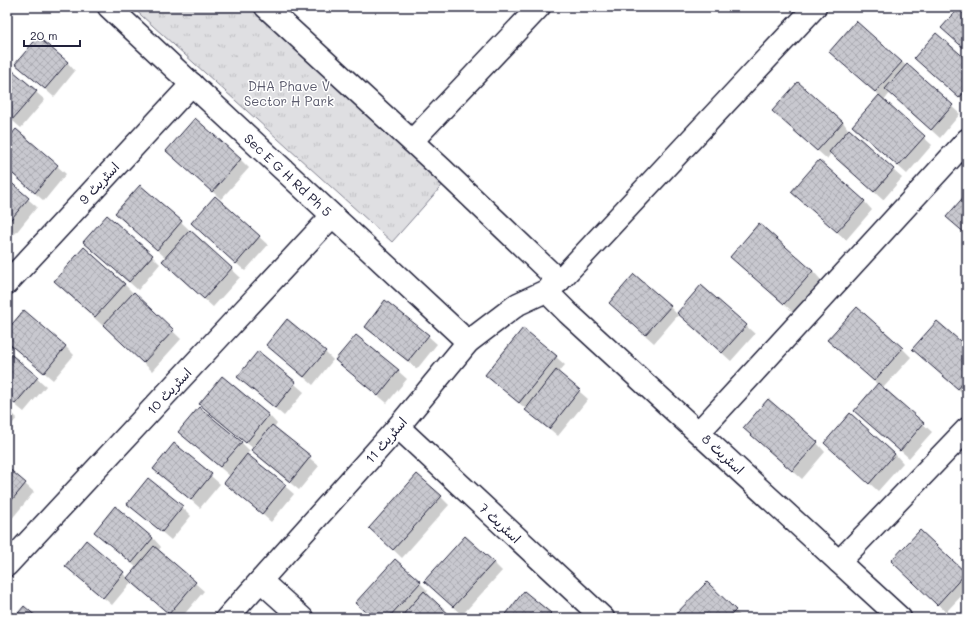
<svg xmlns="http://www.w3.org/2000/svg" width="974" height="625" font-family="Mali,'Playpen Sans Arabic',sans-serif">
<defs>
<pattern id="grass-tufts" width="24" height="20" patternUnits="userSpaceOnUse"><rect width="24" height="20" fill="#dfdfe2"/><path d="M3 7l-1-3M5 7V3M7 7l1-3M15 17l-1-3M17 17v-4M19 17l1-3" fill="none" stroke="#bfbfc3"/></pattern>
<pattern id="building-cross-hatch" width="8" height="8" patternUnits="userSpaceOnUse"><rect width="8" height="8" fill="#c8c8cf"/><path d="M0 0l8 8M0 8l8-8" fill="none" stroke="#acacb3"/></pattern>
</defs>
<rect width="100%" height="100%" fill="#fff"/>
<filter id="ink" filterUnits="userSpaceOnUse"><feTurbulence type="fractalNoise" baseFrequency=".025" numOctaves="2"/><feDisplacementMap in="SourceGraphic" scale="8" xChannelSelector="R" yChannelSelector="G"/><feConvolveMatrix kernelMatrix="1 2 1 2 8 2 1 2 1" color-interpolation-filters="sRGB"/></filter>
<g filter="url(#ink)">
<polygon fill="url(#grass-tufts)" stroke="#80808e" points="132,7 254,7 447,180 392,242"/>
<g fill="#0003">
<polygon points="839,60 902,62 960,114 940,138 890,93 884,101 932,145 907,174 862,134 880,96"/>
<polygon points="67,62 75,71 54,97 25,72"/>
<polygon points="967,62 967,105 924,66"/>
<polygon points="7,67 45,100 21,128 7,116"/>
<polygon points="782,119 843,122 850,132 902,178 883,200 831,153 827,159"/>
<polygon points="7,141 57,166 66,174 44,201 7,169"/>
<polygon points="240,159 249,168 221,199 176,160"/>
<polygon points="7,181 37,207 15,234 7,227"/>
<polygon points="215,197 268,245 245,271 201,232"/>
<polygon points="801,200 864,201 872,210 846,240"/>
<polygon points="125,222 181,222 240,277 213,307 172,270 166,258"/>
<polygon points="93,250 152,256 160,264 138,290"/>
<polygon points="740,265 813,271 821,280 793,312"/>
<polygon points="124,284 181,339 152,371 64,290"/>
<polygon points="702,286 755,334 731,361 679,314 654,343 618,311 670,307 677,314"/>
<polygon points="366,327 428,336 437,344 417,369"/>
<polygon points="7,331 65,346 74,355 53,380 7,341"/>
<polygon points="267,345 325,352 333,360 313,385"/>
<polygon points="837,348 902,348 911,357 883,388 932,432 909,458 864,419 878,385"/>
<polygon points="967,349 967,397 922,357"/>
<polygon points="7,352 46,386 24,412 7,398"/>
<polygon points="258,352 304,392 284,416 238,377"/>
<polygon points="556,357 565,365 558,373 588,399 558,436 486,375"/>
<polygon points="336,360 398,371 407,379 387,403"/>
<polygon points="222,377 269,415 277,424 274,428 319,466 299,490 261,459 253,450 254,449 209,412"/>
<polygon points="7,408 17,418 7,430"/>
<polygon points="179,432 241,442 250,451 247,454 294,494 271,522 225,482 230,476"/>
<polygon points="753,436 817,443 825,452 802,479"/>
<polygon points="825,443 895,454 903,463 878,491"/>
<polygon points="174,444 220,484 200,508 154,468"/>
<polygon points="7,468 34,492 10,521 7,518"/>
<polygon points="441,497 449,505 402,558 379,536"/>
<polygon points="129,504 182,507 191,516 171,540"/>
<polygon points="115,508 153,538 161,547 158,551 204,591 181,618 174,618 132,581 112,605 66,566 86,542 128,578 137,568 95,532"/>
<polygon points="920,531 967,575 967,590 946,612 901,570"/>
<polygon points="493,562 502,571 462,615 434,590"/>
<polygon points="420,583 428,591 425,594 452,618 373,618"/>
<polygon points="735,611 743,618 674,618"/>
<polygon points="550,614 555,618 504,618"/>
</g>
<g fill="url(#building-cross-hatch)" stroke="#22223b">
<polygon points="960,7 967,7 967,51 941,28"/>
<polygon points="856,21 902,62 875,92 829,52"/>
<polygon points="936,33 967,60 967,89 959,98 914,58"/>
<polygon points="38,37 68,62 45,89 15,64"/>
<polygon points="907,64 953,105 931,130 885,89"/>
<polygon points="7,66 37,91 12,120 7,116"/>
<polygon points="798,82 843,122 817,151 772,111"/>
<polygon points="879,95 925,136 898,166 852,126"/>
<polygon points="195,118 241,159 212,192 166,151"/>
<polygon points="16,129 58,165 35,193 7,169 7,140"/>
<polygon points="849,129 894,169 874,192 829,152"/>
<polygon points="819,160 865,201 837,232 791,192"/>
<polygon points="7,179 29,198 7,224"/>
<polygon points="140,185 182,221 157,250 115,213"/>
<polygon points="967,193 967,235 946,217"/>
<polygon points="215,196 260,236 236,264 191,223"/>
<polygon points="107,215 153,255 129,282 83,242"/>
<polygon points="759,223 813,271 784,304 730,257"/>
<polygon points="190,230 232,268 204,299 162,261"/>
<polygon points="84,247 125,284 95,317 54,281"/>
<polygon points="634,274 671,306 645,335 609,303"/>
<polygon points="701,285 747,325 722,353 677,313"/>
<polygon points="134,292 174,330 143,363 103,325"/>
<polygon points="385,300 429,335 408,361 365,327"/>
<polygon points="857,307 903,348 874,381 827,340"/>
<polygon points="24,310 66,346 44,373 7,342 7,330"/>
<polygon points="287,319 326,351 304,377 266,345"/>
<polygon points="937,321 967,347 967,378 958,389 912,349"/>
<polygon points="523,328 557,356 519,403 485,375"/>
<polygon points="356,335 399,370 378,396 335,360"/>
<polygon points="7,351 38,377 15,404 7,398"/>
<polygon points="258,351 296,382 275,408 237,377"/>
<polygon points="556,370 580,390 549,429 525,410"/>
<polygon points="222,376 269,415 246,443 199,404"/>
<polygon points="878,383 924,423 900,451 854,411"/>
<polygon points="768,399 818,442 792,471 743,428"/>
<polygon points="199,407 242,442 220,467 178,432"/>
<polygon points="850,413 895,454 869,484 824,443"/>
<polygon points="272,425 311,456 290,482 251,450"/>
<polygon points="174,443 212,474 191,500 153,469"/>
<polygon points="247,454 286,485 262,514 224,483"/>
<polygon points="7,467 26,483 7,506"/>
<polygon points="417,474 442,496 393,550 369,528"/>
<polygon points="148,478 183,506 162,532 127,504"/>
<polygon points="115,506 153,538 132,563 94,532"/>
<polygon points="920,530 966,573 937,605 891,561"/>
<polygon points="465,536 494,562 453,607 424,581"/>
<polygon points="86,540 124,572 103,598 65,566"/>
<polygon points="154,546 196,582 169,614 127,578"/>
<polygon points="395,559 421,582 388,618 372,618 355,603"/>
<polygon points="707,582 736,610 728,618 672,618"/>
<polygon points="424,591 453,618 400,618"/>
<polygon points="524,591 551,613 547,618 503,618"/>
<polygon points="24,606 38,618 14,618"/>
</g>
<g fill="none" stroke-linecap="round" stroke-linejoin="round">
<g stroke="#22223b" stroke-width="25">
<g id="minor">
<polyline points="109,7 468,342"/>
<polyline points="266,7 442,169 559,281"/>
<polyline points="412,141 539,7"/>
<polyline points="7,283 192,84"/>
<polyline points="546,291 568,313 900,618"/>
<polyline points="398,427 603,618"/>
<polyline points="699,432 967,140"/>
<polyline points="839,562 967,429"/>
<polyline points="7,565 332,216"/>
<polyline points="261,581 302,618"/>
<polyline points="227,618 398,427 468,342 518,304 546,291 559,281 815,7"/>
</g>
</g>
<use href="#minor" stroke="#fff" stroke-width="22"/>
</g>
</g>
<g text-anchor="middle" stroke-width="3" stroke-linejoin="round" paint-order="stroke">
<g font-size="13" fill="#5b5b6d" stroke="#fff">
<text x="289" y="91">DHA Phave V<tspan x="289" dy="15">Sector H Park</tspan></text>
</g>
<g font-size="13" fill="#22223b" stroke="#fff">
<text transform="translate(288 175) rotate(43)" y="5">Sec E G H Rd Ph 5</text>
<text transform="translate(99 183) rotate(-47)" y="5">اسٹریٹ 9</text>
<text transform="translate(169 391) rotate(-47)" y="5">اسٹریٹ 10</text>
<text transform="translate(386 440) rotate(-49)" y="5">اسٹریٹ 11</text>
<text transform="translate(723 454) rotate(43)" y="5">اسٹریٹ 8</text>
<text transform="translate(500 523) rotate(43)" y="5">اسٹریٹ 7</text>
</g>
</g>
<rect width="974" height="625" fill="none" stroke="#fff" stroke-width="24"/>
<rect x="12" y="12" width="950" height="601" fill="none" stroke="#22223b" stroke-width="1.5" filter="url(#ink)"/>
<path d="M24 40v6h56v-6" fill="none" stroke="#22223b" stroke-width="2"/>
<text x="30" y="40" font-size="12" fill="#22223b" stroke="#ffffff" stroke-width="3" paint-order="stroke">20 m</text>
</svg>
